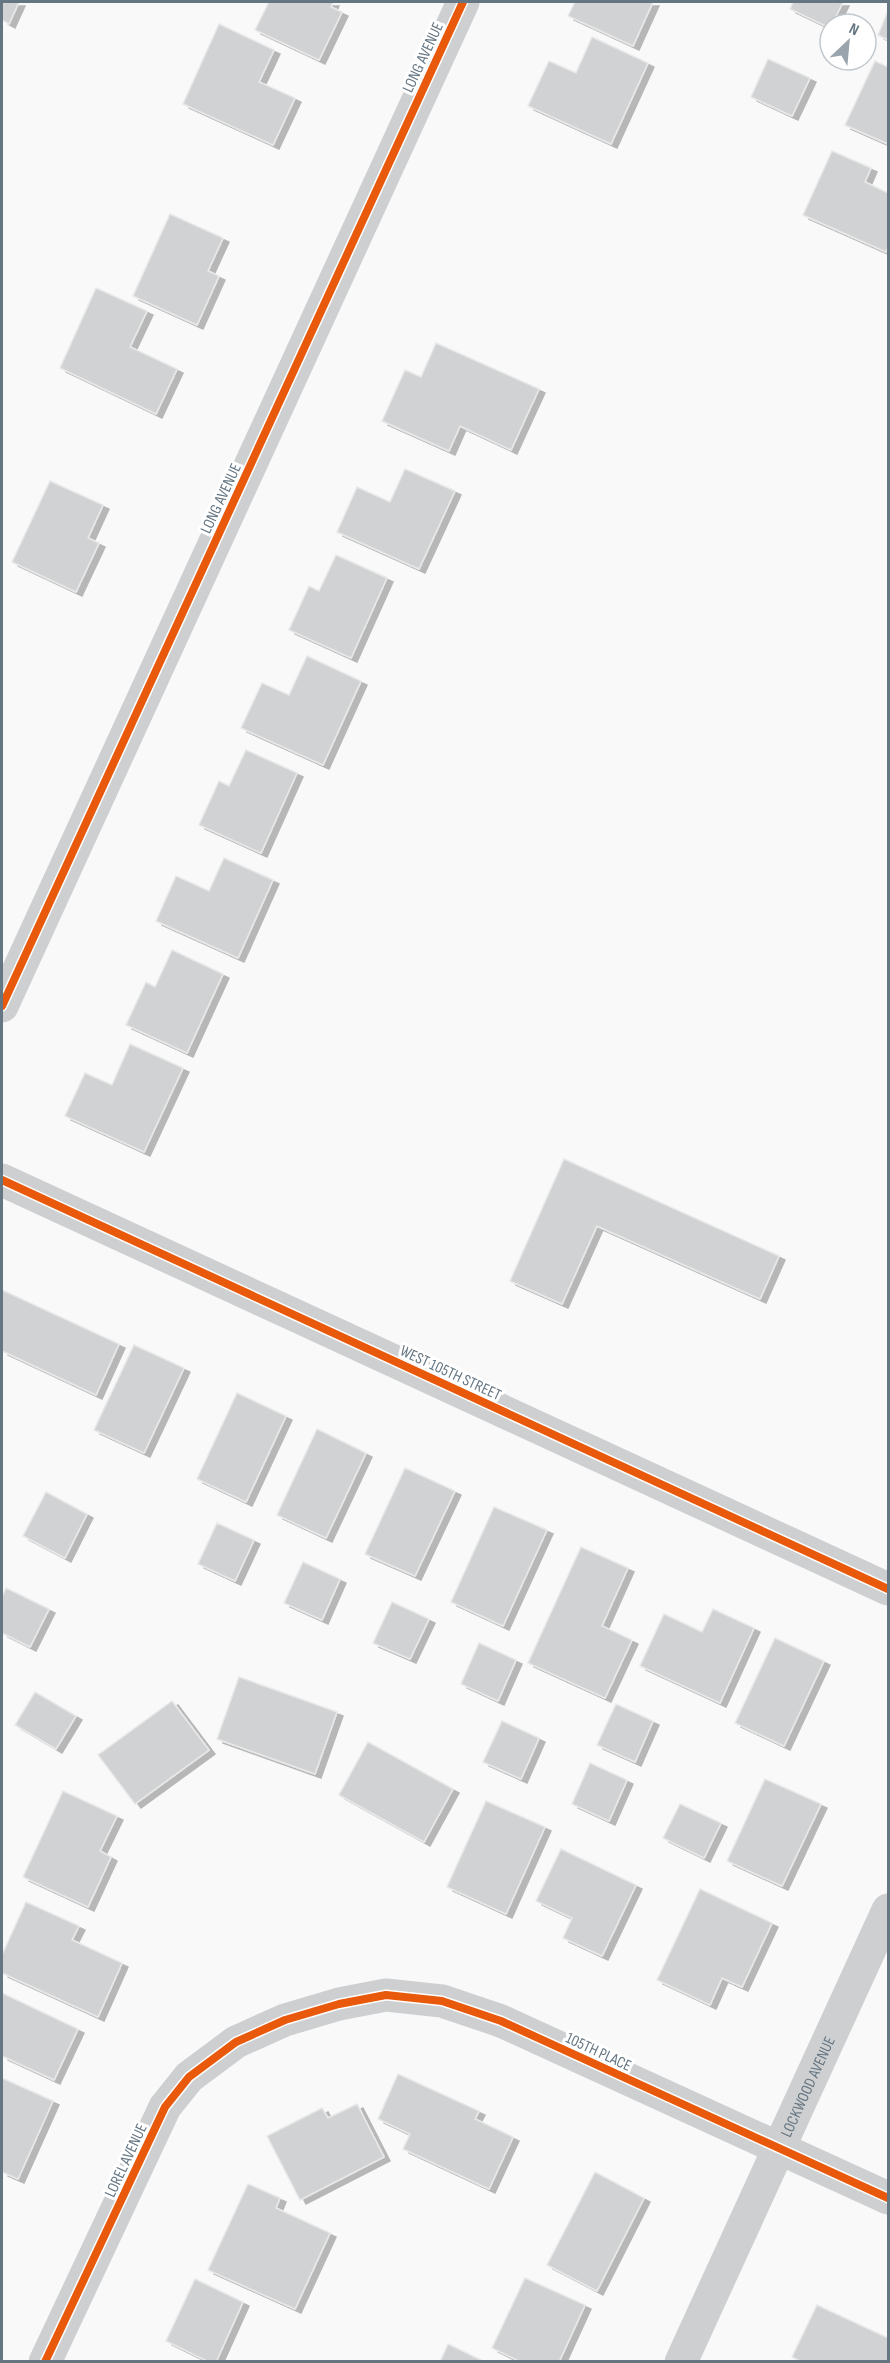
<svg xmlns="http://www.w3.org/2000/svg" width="890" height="2363" font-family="'Sofia Sans Condensed',sans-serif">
<defs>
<filter id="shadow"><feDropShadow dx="6" dy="4" stdDeviation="0" flood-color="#0004"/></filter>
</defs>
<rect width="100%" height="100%" fill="#f9f9f9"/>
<g fill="#d0d2d3" stroke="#e8e8e8" stroke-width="1.5" filter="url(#shadow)">
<polygon points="2,2 19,2 9,24 2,20"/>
<polygon points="269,2 333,2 331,7 342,12 319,60 255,30"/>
<polygon points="575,2 653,2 633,46 568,16"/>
<polygon points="793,2 843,2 830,28 790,9"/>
<polygon points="888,11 888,40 878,35"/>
<polygon points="219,24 274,50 259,82 295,98 273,145 183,104"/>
<polygon points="592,37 648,63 611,144 528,106 549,61 576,73"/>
<polygon points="768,59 810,78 792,116 751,97"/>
<polygon points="875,61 888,67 888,144 845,125"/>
<polygon points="832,151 871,168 865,182 888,193 888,246 886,252 803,215"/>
<polygon points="170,214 223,238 208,271 219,276 197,325 133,296"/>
<polygon points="96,288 147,311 130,347 177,369 156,414 60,368"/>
<polygon points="436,343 539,389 511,450 460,426 449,451 382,421 405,370 421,377"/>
<polygon points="405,469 455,491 419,569 337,532 357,487 390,502"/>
<polygon points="50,481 103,505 88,538 99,543 76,592 12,562"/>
<polygon points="336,555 387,578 351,658 289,630 309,586 319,591"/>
<polygon points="307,656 361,681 323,765 241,728 262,683 289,695"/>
<polygon points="246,750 297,773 261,853 199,825 219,781 229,786"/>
<polygon points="224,858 273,880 238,958 156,921 176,876 209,891"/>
<polygon points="172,950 223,974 187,1053 126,1025 146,982 155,987"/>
<polygon points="130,1044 183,1068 144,1152 65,1116 85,1073 112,1085"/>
<polygon points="564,1159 779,1256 760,1299 597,1226 562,1304 510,1281"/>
<polygon points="2,1290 119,1344 96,1395 2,1351"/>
<polygon points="134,1345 184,1368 144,1453 94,1430"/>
<polygon points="237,1393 286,1416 246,1502 197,1479"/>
<polygon points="317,1429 366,1453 326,1538 277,1515"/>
<polygon points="405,1468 455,1491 415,1576 365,1554"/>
<polygon points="46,1492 87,1514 65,1558 23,1536"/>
<polygon points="494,1507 547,1530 503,1626 451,1602"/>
<polygon points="217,1523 254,1540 235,1581 198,1564"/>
<polygon points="581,1547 628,1568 602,1626 632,1640 605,1698 528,1663"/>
<polygon points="303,1562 340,1579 322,1620 284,1603"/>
<polygon points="6,1588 49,1609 30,1647 2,1633 2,1597"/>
<polygon points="392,1602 429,1619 410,1659 373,1643"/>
<polygon points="713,1609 754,1628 720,1703 640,1666 664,1614 702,1632"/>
<polygon points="775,1638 824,1661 784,1746 735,1723"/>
<polygon points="479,1643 516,1660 498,1701 461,1684"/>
<polygon points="239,1677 337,1712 315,1774 217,1739"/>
<polygon points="35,1692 76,1716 56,1749 15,1725"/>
<polygon points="172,1701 209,1750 135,1804 98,1755"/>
<polygon points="616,1704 653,1721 635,1762 597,1745"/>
<polygon points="502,1721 539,1738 521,1779 483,1762"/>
<polygon points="368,1742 453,1789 424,1842 339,1795"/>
<polygon points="590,1763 627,1780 609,1821 572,1804"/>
<polygon points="765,1779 821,1804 782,1886 727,1861"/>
<polygon points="63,1791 117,1816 100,1851 111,1857 88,1907 23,1877"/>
<polygon points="486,1801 545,1827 506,1914 447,1887"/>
<polygon points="680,1804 721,1823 704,1858 663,1838"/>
<polygon points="561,1849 636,1885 602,1956 563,1938 572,1918 536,1901"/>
<polygon points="700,1889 772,1923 742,1987 722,1978 710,2005 657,1980"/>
<polygon points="26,1902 79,1926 72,1940 122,1963 98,2017 2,1973 2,1955"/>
<polygon points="2,1993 78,2029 54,2080 2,2056"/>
<polygon points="398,2074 479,2111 475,2119 513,2137 489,2189 403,2149 410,2134 378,2119"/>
<polygon points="2,2078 53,2101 18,2179 2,2172"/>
<polygon points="357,2104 384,2157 300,2200 267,2136 322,2108 328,2118"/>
<polygon points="595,2172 644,2198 597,2291 547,2265"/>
<polygon points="248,2184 280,2198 276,2208 330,2233 295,2309 208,2270"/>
<polygon points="525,2278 585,2305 559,2362 521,2362 492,2348"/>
<polygon points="195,2279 243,2302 216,2362 209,2362 166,2341"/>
<polygon points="817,2305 888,2338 888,2362 802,2362 792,2357"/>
<polygon points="448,2344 485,2362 440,2362"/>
</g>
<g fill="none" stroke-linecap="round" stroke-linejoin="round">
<g stroke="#cecfd0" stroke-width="33">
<polyline points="2,1006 463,2"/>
<polyline points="2,1180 888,1589"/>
<polyline points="45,2362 165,2107 189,2077 236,2042 285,2020 339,2004 386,1995 442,2001 501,2021 888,2198"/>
<path id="s1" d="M681,2362L888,1910"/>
</g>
<g stroke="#fff" stroke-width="11">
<g id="cycleway">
<polyline points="2,1006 463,2"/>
<polyline points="2,1180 888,1589"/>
<polyline points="45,2362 165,2107 189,2077 236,2042 285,2020 339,2004 386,1995 442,2001 501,2021 888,2198"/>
</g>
</g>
<use href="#cycleway" stroke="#e8590c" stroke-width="8"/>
</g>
<g text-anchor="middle" stroke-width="6" stroke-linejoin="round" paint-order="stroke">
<g font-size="16" fill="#657683" stroke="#fff">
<text transform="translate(422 57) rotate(-65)" y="6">LONG AVENUE</text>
<text transform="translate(220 498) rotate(-65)" y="6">LONG AVENUE</text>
<text transform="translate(451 1372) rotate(25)" y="6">WEST 105TH STREET</text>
<text transform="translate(599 2051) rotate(25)" y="6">105TH PLACE</text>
<text dy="6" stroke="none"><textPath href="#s1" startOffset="303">LOCKWOOD AVENUE</textPath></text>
<text transform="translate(125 2160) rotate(-65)" y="6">LOREL AVENUE</text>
</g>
</g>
<rect width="890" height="2363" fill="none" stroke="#657683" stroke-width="6"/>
<g transform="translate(848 42) rotate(26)"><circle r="28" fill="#ffffff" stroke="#c1c8cd" stroke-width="1.5"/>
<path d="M0-4.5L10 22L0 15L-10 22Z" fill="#99a4ac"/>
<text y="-9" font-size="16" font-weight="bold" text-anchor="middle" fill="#657683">N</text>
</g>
</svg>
